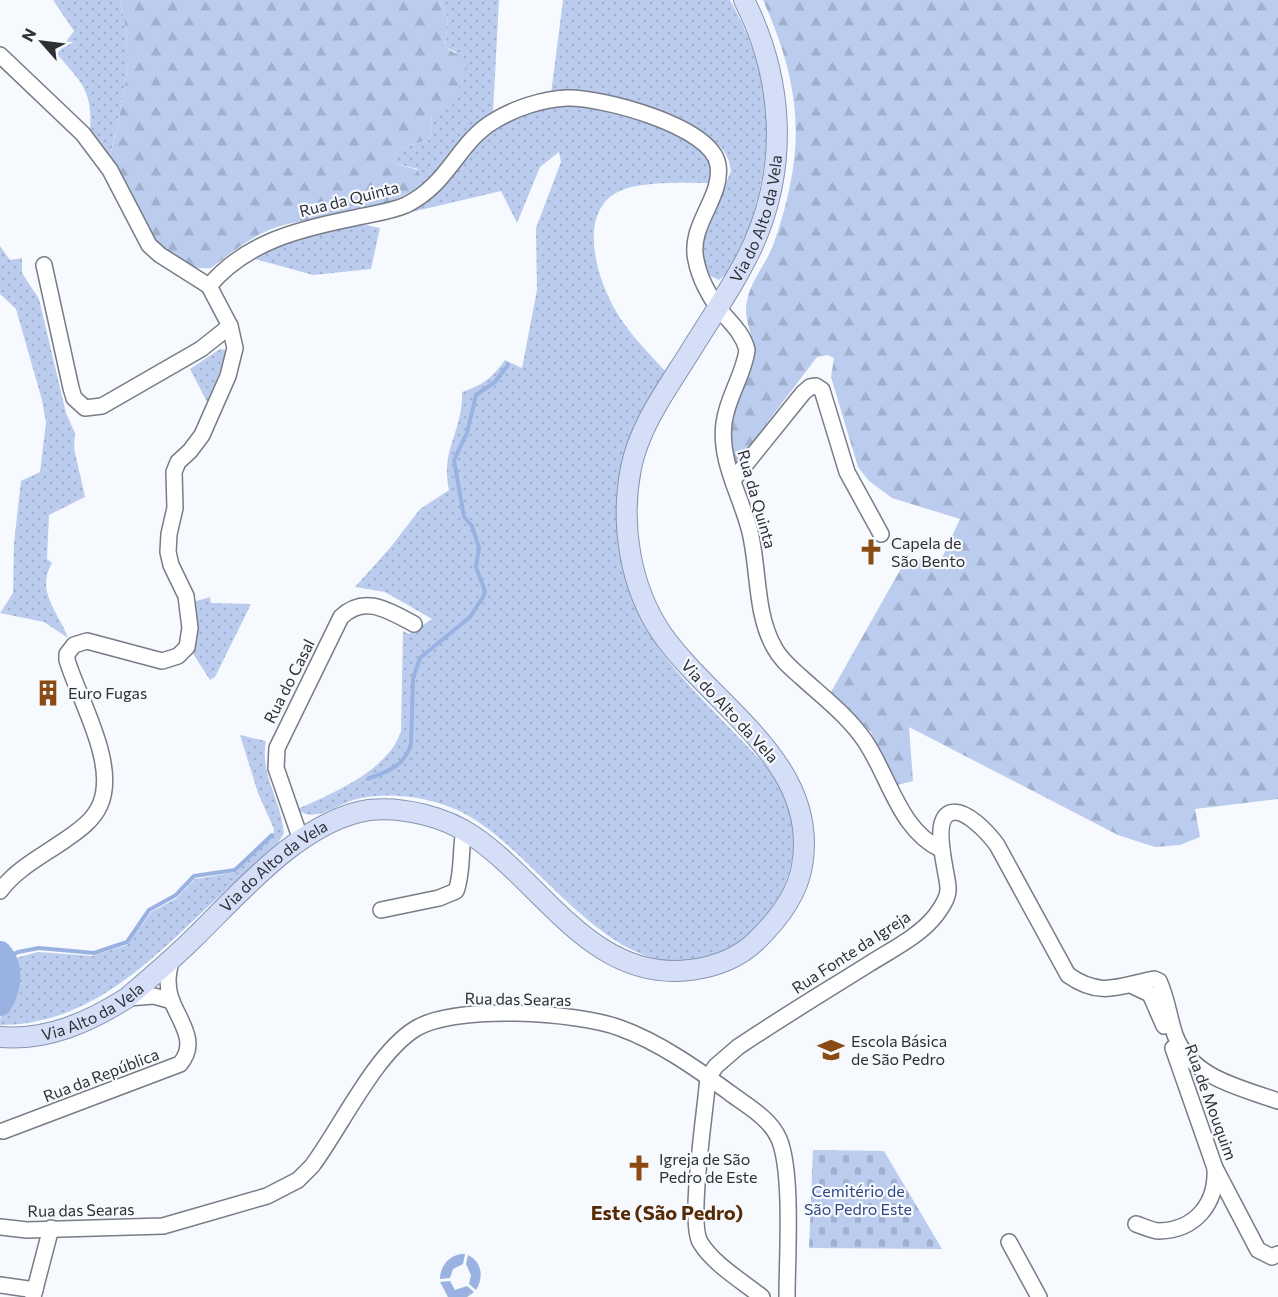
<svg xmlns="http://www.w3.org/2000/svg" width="1278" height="1297" font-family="Commissioner,sans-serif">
<defs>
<pattern id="grass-dots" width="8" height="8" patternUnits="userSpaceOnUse" patternTransform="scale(1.5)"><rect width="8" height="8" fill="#bce"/><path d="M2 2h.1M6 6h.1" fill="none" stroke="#a1b0cd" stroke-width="1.8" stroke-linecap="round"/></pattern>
<pattern id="forest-firs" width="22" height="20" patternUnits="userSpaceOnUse" patternTransform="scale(1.5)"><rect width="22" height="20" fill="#bce"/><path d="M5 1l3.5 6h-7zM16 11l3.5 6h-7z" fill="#a1b0cd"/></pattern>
<pattern id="cemetery-stones" width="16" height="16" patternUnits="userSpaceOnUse" patternTransform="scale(1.5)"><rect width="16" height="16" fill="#bce"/><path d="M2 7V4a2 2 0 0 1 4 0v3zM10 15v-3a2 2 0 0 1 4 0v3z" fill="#a1b0cd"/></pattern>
</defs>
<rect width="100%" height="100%" fill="#f6f9fd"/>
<g fill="url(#grass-dots)">
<path d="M53,0H120C135,59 124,99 110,156L90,132C93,91 82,83 57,54L74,31Z"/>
<polygon points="439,0 499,0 493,112 473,126 421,190 397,200 417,188 421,177 418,169 393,163 398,149 430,139 432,113 456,52 445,47 448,18"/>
<path d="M563,0H730C772,74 776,145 750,225C744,243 735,268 719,280L708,275C694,235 717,208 731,171C728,114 595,103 551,94Z"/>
<path d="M568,102L630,113L699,146L708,155L712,169L711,183C685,183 654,181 628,188C570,204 598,288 623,322C635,340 651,355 665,371C655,388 644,405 636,423C602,497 616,589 663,654C695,696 736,732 771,772C791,803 800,839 788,876C778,905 756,933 729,948C617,1009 541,846 455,809C424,796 385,791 353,800C338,805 311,824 298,809C333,793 389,770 401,731L403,631L409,634L432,619L385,592L355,587L390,548L420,509L449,490C440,449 463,433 462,392C482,386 493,377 505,360L522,368L537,290L536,228L561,162L559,152L540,167L517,223L501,191L382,219L479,139L512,119Z"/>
<polygon points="361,224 380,228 371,269 313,275 248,257 303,237"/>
<path d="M0,246L10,260L22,258V273L39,299L66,413L75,433L74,448L85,497L49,515L47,559L52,563C35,591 59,613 68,638L44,622L0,613L13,593L14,543L21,481L40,472L46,423L42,400L16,309L0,294Z"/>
<polygon points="220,349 225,350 225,359 207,402 190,369"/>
<polygon points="210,597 211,603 251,604 215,677 210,680 192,652 196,638 193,602"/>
<path d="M240,735L266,741C260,773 278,795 283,826L284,833L278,843C250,868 221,894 193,921C138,973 81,1025 0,1025C0,1000 16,988 8,960L38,952L92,956L127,945L151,912L177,898L195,879L236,872L273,836L274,829L258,793Z"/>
</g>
<g fill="url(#forest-firs)">
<path d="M120,0H439L448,18L445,47L465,59L468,64L451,109L432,113L430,139L398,149L393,163L418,170L421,177L417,188C374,215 325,213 277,227C251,236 232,252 211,268C155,273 130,197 110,156C124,99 135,59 120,0Z"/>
<path d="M763,0H1278V799L1195,809L1200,837L1180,845L1155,847L1118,835L909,727L913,781L897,785L871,732L831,692L907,558L940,562L960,519L892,498L869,481L858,467L831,377L834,358L828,355L817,357L760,432L740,464L735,460C724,417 744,398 753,359C757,339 742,321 747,301C751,280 767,263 774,243C806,150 803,90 763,0Z"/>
</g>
<polygon fill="url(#cemetery-stones)" points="813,1150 884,1151 942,1249 809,1248"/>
<g fill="#9ab2e2">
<path d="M465,1254L463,1264L453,1269L450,1278L440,1279C440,1265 451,1253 465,1254Z"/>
<path d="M468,1255C482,1262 484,1277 476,1290L469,1284L471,1275L466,1264Z"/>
<polygon points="450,1281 455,1290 467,1286 474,1292 467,1297 448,1297 440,1282"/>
</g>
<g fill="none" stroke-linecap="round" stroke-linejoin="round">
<g stroke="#9ab2e2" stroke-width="4">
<path d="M368,779C388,771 404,767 411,744L413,679L420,658L470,617L483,597L485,591L476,567L479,548L472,526L464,517L454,460L467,433L476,395L495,382L508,365"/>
<polyline points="5,959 18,952 39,948 94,953 127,942 149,910 176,895 194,876 235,870 272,835"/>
</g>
<path stroke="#9ab2e2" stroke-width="24" d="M0,953C13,967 9,989 0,1004"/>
<g stroke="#777c87" stroke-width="18">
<g id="minor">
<path d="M0,55L83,134L110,170L149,245L160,255L209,286L230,326L235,348L228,376L202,435L190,451L178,462L174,472L175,508L169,534L168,552L171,565L186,596L190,628L187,647L178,656L162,661L87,641L74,645L67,654V660C79,700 118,764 100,805C93,821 78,831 65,840C42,856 16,869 0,891"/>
<polyline points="44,265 71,388 74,398 85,408 102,406 201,349 230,326"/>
<path d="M209,286C246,242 299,229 354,218C371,214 390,212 406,205C449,184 458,142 494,121C515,108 543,99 567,98C601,97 712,126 718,165C723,198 688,225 696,260C699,277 709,296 719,309C730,322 743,333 747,350C744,375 727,397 724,423C719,462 741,495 750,532C759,569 755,613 774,647C780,659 791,668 801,677C823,697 849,717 865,741C890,778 899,830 942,850"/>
<polyline points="733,480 803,393 810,387 816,386 822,390 847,472 881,534"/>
<path d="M301,840L276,768L277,748L341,617C365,594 389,611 414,624"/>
<path d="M381,910L439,898L456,891C463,873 460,850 464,830"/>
<polyline points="1133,986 1150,994 1164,1026"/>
<polyline points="127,998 154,996 172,1001"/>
<polyline points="1173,1048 1215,1168 1258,1250 1272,1257 1278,1254"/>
<path d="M3,1131L180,1064C199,1042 179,1021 171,999C166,984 168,972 172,958"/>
<path d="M1136,1224C1143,1226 1152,1231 1159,1231C1196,1230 1217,1203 1215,1168"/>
<path d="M0,1227L27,1230L163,1226L267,1196L298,1180L312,1166C341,1127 375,1054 415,1029C455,1004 577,1012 620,1028C659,1042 697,1069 730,1093C747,1106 770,1118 779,1139C793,1172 787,1258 787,1297"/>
<polyline points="1009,1242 1039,1297"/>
<polyline points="0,1285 35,1290"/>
<polyline points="33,1297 51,1228"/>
<path d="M762,1297C742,1281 713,1264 700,1242C688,1221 706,1107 708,1077L716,1066L738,1047C781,1018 826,991 869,964C891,950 920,936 936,915C942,907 949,897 948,887C947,871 931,821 950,813C965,807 989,834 997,845L1068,975C1101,998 1119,986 1154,979L1159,981C1167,998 1169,1017 1175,1035C1191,1078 1239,1087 1278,1101"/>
</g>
</g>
<g stroke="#8794b0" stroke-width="22">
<g id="major">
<path id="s1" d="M0,1037C47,1041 89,1022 127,998C150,978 174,958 195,937C241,892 302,820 369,810C402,806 446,817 473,836C543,883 592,982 690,970C714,967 737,959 755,942C776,922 797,896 802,866C820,763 714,708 662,634C630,587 620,524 631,468C639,427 666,390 688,355C710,319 735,284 753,245C789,165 783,77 744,0"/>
</g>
</g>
<use href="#minor" stroke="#fff" stroke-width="15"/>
<use href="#major" stroke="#d4dff7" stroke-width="20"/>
</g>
<defs>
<g id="church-bare" transform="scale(2.07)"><path d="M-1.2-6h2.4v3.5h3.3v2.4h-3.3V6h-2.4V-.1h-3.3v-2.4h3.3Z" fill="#8a4a14" stroke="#f6f9fd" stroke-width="2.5" paint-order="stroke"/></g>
<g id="building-bare" transform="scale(2.07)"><path d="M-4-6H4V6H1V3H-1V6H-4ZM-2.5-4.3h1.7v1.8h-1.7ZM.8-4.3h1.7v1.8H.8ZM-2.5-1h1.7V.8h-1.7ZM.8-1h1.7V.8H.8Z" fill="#8a4a14" stroke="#f6f9fd" stroke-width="2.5" paint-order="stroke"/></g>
<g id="school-bare" transform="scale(2.07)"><path d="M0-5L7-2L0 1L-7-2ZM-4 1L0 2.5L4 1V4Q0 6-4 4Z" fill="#8a4a14" stroke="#f6f9fd" stroke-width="2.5" paint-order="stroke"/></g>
</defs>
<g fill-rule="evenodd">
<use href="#church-bare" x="871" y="552"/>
<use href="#building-bare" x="48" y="693"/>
<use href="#school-bare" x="831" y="1050"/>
<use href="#church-bare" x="639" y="1168"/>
</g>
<g text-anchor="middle" stroke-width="4.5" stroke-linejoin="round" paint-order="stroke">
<g font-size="16" fill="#2e3035" stroke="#f6f9fd">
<text transform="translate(349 199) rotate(-14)" y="6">Rua da Quinta</text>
<text dy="6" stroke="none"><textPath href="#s1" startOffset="1718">Via do Alto da Vela</textPath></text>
<text transform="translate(757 499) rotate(74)" y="6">Rua da Quinta</text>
<text transform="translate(289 681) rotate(-63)" y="6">Rua do Casal</text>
<text transform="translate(730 711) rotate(47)" y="6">Via do Alto da Vela</text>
<text dy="6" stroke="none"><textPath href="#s1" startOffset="333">Via do Alto da Vela</textPath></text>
<text transform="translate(851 952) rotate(-33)" y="6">Rua Fonte da Igreja</text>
<text transform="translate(518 999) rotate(1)" y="6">Rua das Searas</text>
<text dy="6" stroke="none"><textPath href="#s1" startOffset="98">Via Alto da Vela</textPath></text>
<text transform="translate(101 1075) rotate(-21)" y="6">Rua da República</text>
<text transform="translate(1211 1102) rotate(70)" y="6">Rua de Mouquim</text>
<text transform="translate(81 1210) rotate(-1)" y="6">Rua das Searas</text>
</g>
<g font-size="16" fill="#2e3035" stroke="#f6f9fd" text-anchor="start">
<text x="891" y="549">Capela de<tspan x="891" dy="18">São Bento</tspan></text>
<text x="68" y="699">Euro Fugas</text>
<text x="851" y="1047">Escola Básica<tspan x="851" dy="18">de São Pedro</tspan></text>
<text x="659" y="1165">Igreja de São<tspan x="659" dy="18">Pedro de Este</tspan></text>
</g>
<g font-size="16" fill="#2e4883" stroke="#f6f9fd">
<text x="858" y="1197">Cemitério de<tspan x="858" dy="18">São Pedro Este</tspan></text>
</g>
<g font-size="20" font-weight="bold" fill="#562a04" stroke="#f6f9fd">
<text x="667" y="1220">Este (São Pedro)</text>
</g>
</g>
<g transform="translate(42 42) rotate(298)" stroke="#f6f9fd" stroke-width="4.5" paint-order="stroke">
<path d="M0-4.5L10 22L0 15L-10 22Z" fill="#2e3035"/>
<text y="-9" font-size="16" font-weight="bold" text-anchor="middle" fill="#2e3035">N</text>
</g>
</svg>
